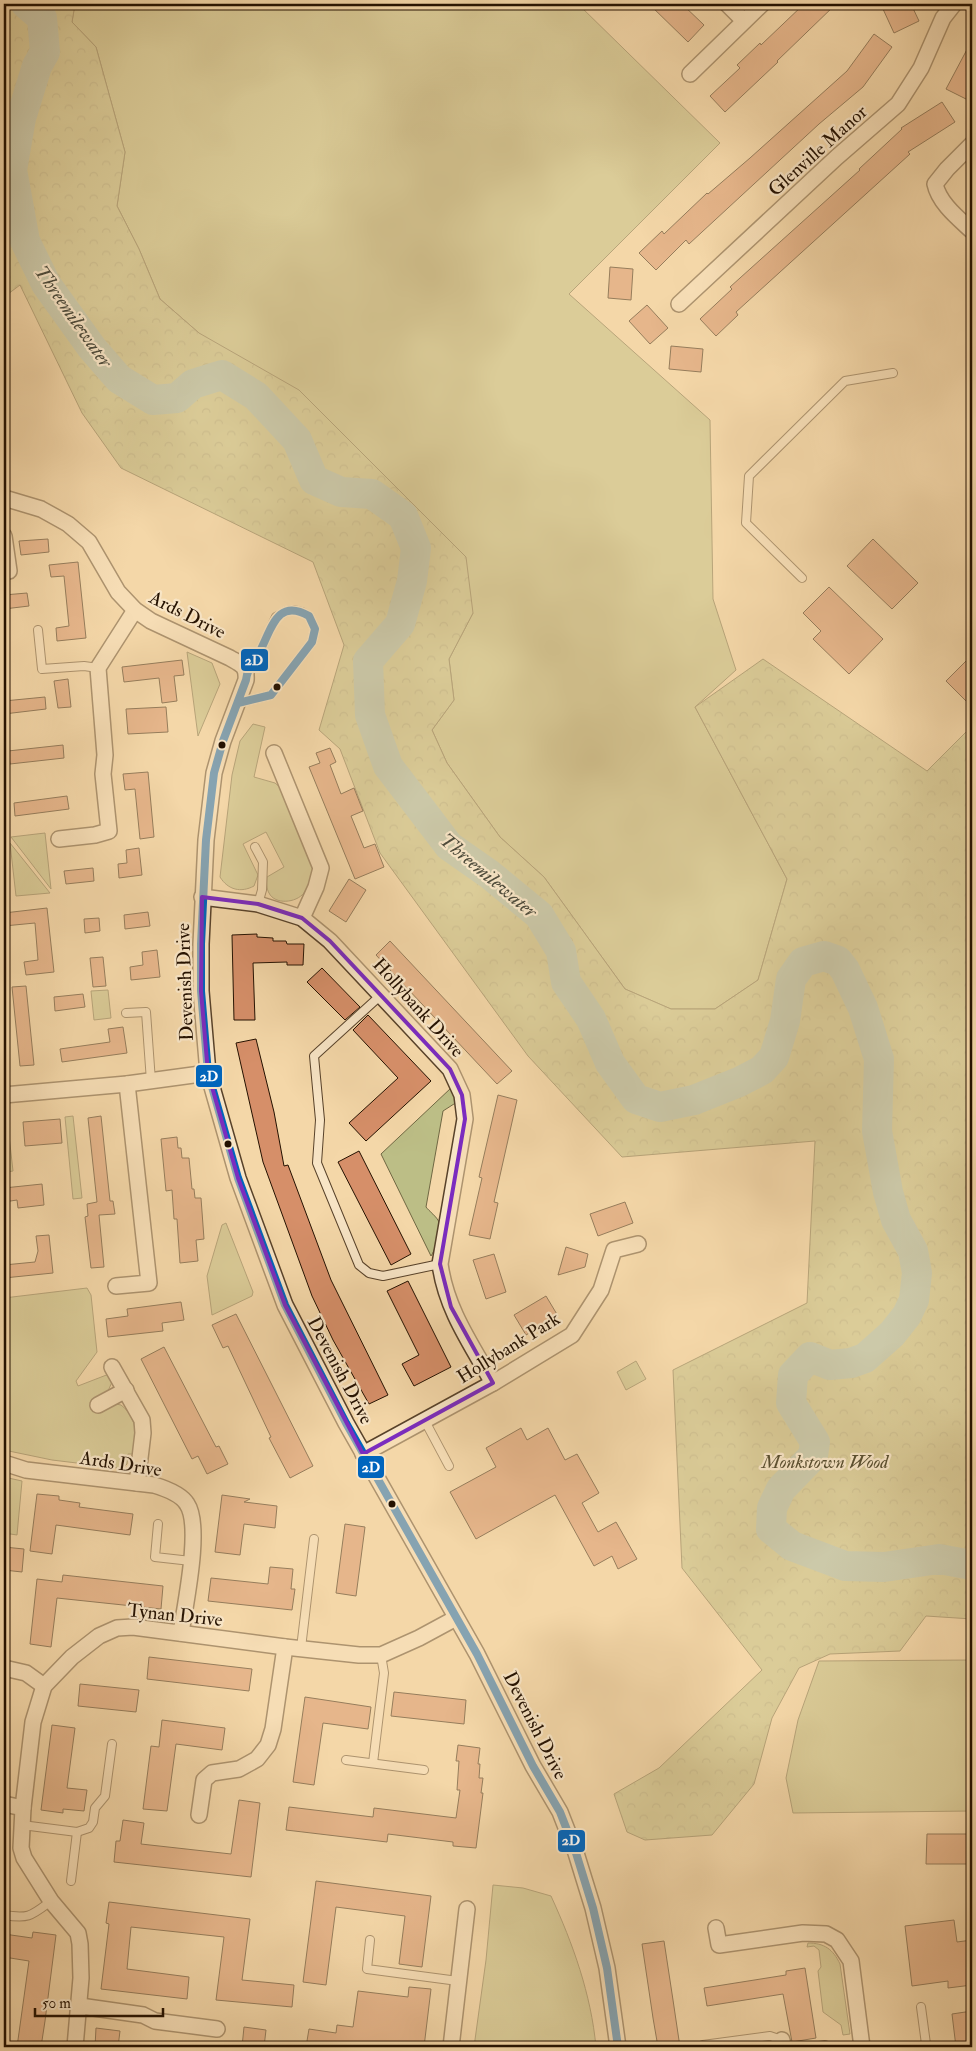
<svg xmlns="http://www.w3.org/2000/svg" width="976" height="2051" font-family="'IM FELL Double Pica',serif">
<defs>
<pattern id="forest-crowns" width="20" height="18" patternUnits="userSpaceOnUse" patternTransform="scale(1.25)"><rect width="20" height="18" fill="#bcbe86"/><path d="M2 6a3 3 0 1 1 6 0M12 15a3 3 0 1 1 6 0" fill="none" stroke="#a1a272"/></pattern>
</defs>
<rect width="100%" height="100%" fill="#f4d7a8"/>
<filter id="stains"><feTurbulence type="fractalNoise" baseFrequency=".004" numOctaves="4"/><feColorMatrix values="0 0 0 0 .2 0 0 0 0 .09 0 0 0 0 .02 0 0 0 .5 -.17"/></filter>
<radialGradient id="worn" r=".72"><stop offset=".6" stop-color="#630" stop-opacity="0"/><stop offset="1" stop-color="#630" stop-opacity=".3"/></radialGradient>
<g fill="#bcbe86" stroke="#706843">
<polygon points="75,4 578,4 720,143 569,294 710,420 713,599 736,670 695,707 787,879 758,980 715,1009 671,1009 625,989 544,877 500,837 447,763 432,730 454,700 449,659 473,613 199,333 160,299 139,249 117,206 125,152 96,47 72,22"/>
<polygon points="187,652 212,663 220,684 198,736"/>
<path d="M253,724L265,727L254,777L275,783L282,789L314,870C311,878 308,887 304,893C296,903 275,905 269,893C266,888 267,882 267,877L284,867L266,832L243,844L258,875L254,886C241,893 228,890 220,877L232,775L240,741Z"/>
<polygon points="45,833 51,889 11,837"/>
<polygon points="10,843 50,893 16,896"/>
<polygon points="108,990 111,1018 94,1020 91,991"/>
<path d="M451,1088L457,1102L443,1111L426,1207C429,1211 437,1217 439,1222C442,1228 435,1251 431,1256L381,1154Z"/>
<polygon points="4,1109 6,1109 13,1171 7,1172 4,1139"/>
<polygon points="73,1116 82,1198 73,1199 65,1117"/>
<polygon points="226,1223 253,1292 252,1296 212,1315 207,1276 222,1225"/>
<path d="M87,1288L91,1295L97,1352L76,1381L78,1386L109,1374L112,1382L108,1391L91,1400L97,1412L116,1404L121,1405C138,1418 136,1435 134,1454H128L127,1464L124,1467L118,1468L52,1460L4,1450V1298Z"/>
<polygon points="636,1361 646,1379 626,1390 617,1372"/>
<polygon points="4,1477 22,1481 17,1535 4,1533"/>
<polygon points="972,1660 972,1811 793,1813 786,1778 798,1720 819,1661"/>
<path d="M493,1885L523,1888L551,1896C573,1944 591,1994 596,2047H474L486,1960Z"/>
<path d="M808,1943C824,1943 833,1949 840,1964L850,2034L843,2035L841,2025L823,2012L818,1971L821,1967L819,1950L814,1946L807,1947Z"/>
</g>
<polygon fill="url(#forest-crowns)" stroke="#706843" points="4,4 75,4 72,22 96,47 125,152 117,206 139,249 160,299 199,333 299,390 466,557 473,613 449,659 454,700 432,730 447,763 500,837 544,877 625,989 671,1009 715,1009 758,980 787,879 695,707 763,659 927,771 972,726 972,1619 926,1616 900,1651 830,1654 799,1668 772,1718 754,1784 712,1835 645,1840 627,1832 614,1794 659,1768 762,1670 682,1568 673,1370 807,1303 815,1141 622,1157 528,1056 380,853 340,749 319,730 344,645 313,562 121,468 82,413 20,285 4,297"/>
<g fill="none" stroke-linecap="round" stroke-linejoin="round">
<polyline stroke="#9cb9ac" stroke-width="30" points="26,4 42,18 45,52 37,66 21,118 12,170 25,241 46,284 92,348 119,379 153,400 177,398 193,384 222,375 256,396 297,440 314,480 341,492 372,494 403,516 416,548 412,581 400,624 368,661 370,715 388,766 449,846 489,874 539,915 561,951 566,982 591,1019 610,1063 636,1099 660,1107 694,1100 739,1082 762,1070 774,1057 785,1021 791,979 803,962 824,956 838,961 845,970 863,1008 879,1059 877,1131 888,1192 896,1220 913,1251 917,1273 914,1300 907,1315 892,1334 865,1358 851,1363 830,1365 810,1357 793,1375 791,1403 815,1442 813,1456 781,1489 772,1508 771,1529 792,1546 845,1566 884,1567 939,1559 972,1565"/>
</g>
<g fill="#d68f69" stroke="#241100">
<polygon points="649,4 682,4 704,25 688,42"/>
<polygon points="804,4 836,4 777,61 778,62 725,112 710,96 740,68 737,65 760,43 761,45"/>
<polygon points="895,4 911,4 919,21 894,33 883,9"/>
<polygon points="874,34 892,47 863,87 819,124 689,244 686,240 656,270 639,253 662,231 664,234 707,193 708,194 750,158 847,71"/>
<polygon points="972,40 972,102 946,89"/>
<polygon points="942,102 955,122 908,152 910,154 736,312 738,315 716,336 700,319 732,289 730,287 860,170 859,169 902,129 901,128"/>
<polygon points="610,267 633,269 631,300 608,298"/>
<polygon points="647,305 668,328 650,344 629,321"/>
<polygon points="671,346 703,349 701,372 669,369"/>
<polygon points="48,539 49,552 21,555 19,541"/>
<polygon points="873,539 918,583 892,609 847,566"/>
<polygon points="78,562 86,638 57,641 56,628 69,626 64,576 51,577 49,565"/>
<polygon points="829,587 883,639 849,674 813,639 821,631 803,613"/>
<polygon points="27,593 29,606 4,609 4,595"/>
<polygon points="972,655 972,707 946,681"/>
<polygon points="182,660 184,675 174,676 177,701 162,703 159,678 124,682 122,667"/>
<polygon points="68,679 71,707 58,708 54,681"/>
<polygon points="45,697 46,709 4,714 4,701"/>
<polygon points="166,707 168,732 128,734 126,709"/>
<polygon points="63,745 64,758 10,764 8,751"/>
<polygon points="330,748 336,762 330,765 341,794 354,788 363,811 351,816 364,848 375,844 384,867 355,879 309,767 320,763 316,753"/>
<polygon points="148,772 154,837 140,839 135,789 125,790 123,774"/>
<polygon points="67,796 69,809 15,816 14,803"/>
<polygon points="139,848 142,875 119,878 118,864 127,863 126,850"/>
<polygon points="93,868 94,881 66,884 64,871"/>
<polygon points="349,879 366,890 346,922 329,911"/>
<polygon points="47,908 54,972 26,975 24,962 38,960 35,923 4,926 4,913"/>
<polygon points="148,912 150,926 125,929 124,915"/>
<polygon points="99,918 100,931 85,933 84,919"/>
<polygon points="257,934 257,937 273,938 273,941 286,941 287,944 304,944 303,965 287,965 287,962 253,963 255,1020 234,1020 232,935"/>
<polygon points="390,941 512,1071 497,1084 376,955"/>
<polygon points="157,950 160,977 131,980 130,967 143,965 142,952"/>
<polygon points="103,957 106,986 93,987 90,958"/>
<polygon points="322,968 360,1007 345,1020 307,982"/>
<polygon points="26,986 34,1065 20,1066 12,987"/>
<polygon points="83,994 85,1007 55,1011 54,997"/>
<polygon points="368,1015 431,1081 366,1141 349,1123 398,1078 353,1030"/>
<polygon points="123,1027 127,1053 62,1062 60,1049 110,1042 108,1029"/>
<polygon points="256,1039 274,1112 284,1166 288,1165 331,1280 388,1395 369,1404 333,1340 312,1296 263,1162 236,1043"/>
<polygon points="498,1095 517,1100 494,1202 498,1203 490,1239 469,1235 482,1178 479,1177"/>
<polygon points="101,1116 110,1201 113,1201 115,1214 99,1215 104,1267 91,1268 85,1217 88,1216 87,1204 97,1202 88,1118"/>
<polygon points="60,1119 62,1143 25,1146 23,1122"/>
<polygon points="177,1137 178,1148 181,1148 182,1158 189,1158 192,1189 194,1189 195,1198 201,1198 204,1239 196,1240 198,1261 180,1263 177,1219 174,1219 172,1190 166,1191 161,1139"/>
<polygon points="359,1151 411,1254 391,1265 338,1162"/>
<polygon points="42,1184 44,1205 18,1208 17,1200 4,1202 4,1188"/>
<polygon points="625,1202 633,1223 598,1236 590,1214"/>
<polygon points="49,1235 53,1273 4,1278 4,1265 35,1262 38,1251 36,1236"/>
<polygon points="566,1247 588,1254 585,1267 558,1275"/>
<polygon points="494,1254 506,1292 486,1299 473,1260"/>
<polygon points="408,1281 451,1367 414,1386 402,1364 419,1355 387,1291"/>
<polygon points="546,1296 558,1316 526,1335 514,1315"/>
<polygon points="181,1302 184,1320 162,1323 163,1331 108,1337 106,1319 128,1316 127,1309"/>
<polygon points="236,1314 313,1466 290,1478 269,1438 271,1437 228,1346 223,1348 212,1325"/>
<polygon points="164,1347 216,1447 219,1446 228,1464 207,1474 198,1456 192,1459 141,1359"/>
<polygon points="521,1428 527,1440 548,1428 565,1460 577,1454 599,1493 582,1503 598,1532 616,1522 637,1559 618,1569 612,1556 594,1566 555,1495 476,1539 450,1492 496,1467 486,1448"/>
<polygon points="37,1494 59,1496 59,1500 80,1503 79,1507 133,1514 130,1535 56,1525 52,1554 30,1551"/>
<polygon points="222,1495 250,1499 244,1502 277,1506 275,1528 244,1524 240,1555 215,1552"/>
<polygon points="345,1524 365,1527 356,1596 336,1593"/>
<polygon points="4,1547 24,1549 22,1572 4,1570"/>
<polygon points="270,1567 293,1569 291,1589 295,1589 292,1610 208,1601 211,1578 268,1584"/>
<polygon points="63,1575 163,1586 161,1609 57,1598 51,1647 30,1644 37,1579 62,1582"/>
<polygon points="149,1657 252,1669 249,1691 147,1679"/>
<polygon points="80,1684 139,1690 136,1712 78,1706"/>
<polygon points="394,1692 466,1700 464,1724 391,1716"/>
<polygon points="305,1697 371,1707 368,1729 323,1723 314,1785 293,1782"/>
<polygon points="162,1720 225,1728 222,1750 176,1744 167,1811 143,1809 151,1746 159,1747"/>
<polygon points="52,1725 75,1728 67,1788 87,1790 84,1811 63,1809 63,1813 41,1810"/>
<polygon points="458,1745 480,1748 478,1764 480,1764 479,1778 483,1778 481,1793 483,1793 476,1848 453,1846 453,1842 388,1834 387,1842 286,1830 289,1807 373,1817 374,1808 456,1818 460,1790 457,1790 459,1761 456,1761"/>
<polygon points="239,1800 260,1803 251,1877 114,1862 116,1841 120,1841 123,1820 144,1823 141,1844 231,1854"/>
<polygon points="927,1834 971,1834 971,1864 926,1864"/>
<polygon points="316,1881 431,1896 422,1967 399,1964 405,1916 336,1907 326,1985 303,1982"/>
<polygon points="109,1902 250,1919 242,1980 294,1985 292,2007 216,2000 224,1937 131,1927 127,1969 189,1977 187,1999 101,1989 109,1924 106,1923"/>
<polygon points="954,1920 957,1942 972,1940 972,1985 948,1988 948,1981 912,1986 905,1926"/>
<polygon points="33,1932 56,1935 45,2021 41,2047 17,2047 29,1961 4,1957 4,1934 32,1938"/>
<polygon points="664,1941 673,2000 680,2047 658,2047 653,2018 642,1944"/>
<polygon points="805,1968 816,2038 792,2042 783,1994 707,2006 704,1988 786,1975 786,1971"/>
<polygon points="409,1987 431,1989 424,2047 306,2047 309,2029 336,2033 337,2025 353,2027 358,1991 408,1997"/>
<polygon points="972,2011 972,2047 956,2047 952,2014"/>
<polygon points="244,2027 266,2030 264,2047 242,2047"/>
<polygon points="96,2028 120,2031 118,2047 95,2047"/>
</g>
<g fill="none" stroke-linecap="round" stroke-linejoin="round">
<g stroke="#58422a" stroke-width="10">
<g id="service">
<polyline points="802,578 746,523 749,476 845,381 893,373"/>
<polyline points="38,630 42,669 84,666 98,668"/>
<polyline points="238,703 271,695 312,642 315,629 309,616 302,612 294,610 287,611 276,617 260,651 247,671"/>
<polyline points="255,847 263,862 262,890 258,904"/>
<polyline points="381,995 314,1056 320,1120 317,1163 359,1265 369,1273 383,1276 440,1264"/>
<polyline points="126,1013 146,1012 151,1081"/>
<polyline points="425,1421 449,1466"/>
<polyline points="158,1524 155,1557 191,1561"/>
<polyline points="301,1648 314,1539"/>
<polyline points="346,1760 424,1770"/>
<polyline points="373,1763 384,1673 381,1655"/>
<polyline points="22,1825 77,1832 89,1828 93,1822 95,1808 105,1796 112,1744"/>
<polyline points="71,1881 77,1832"/>
<path d="M4,1915C29,1919 31,1916 51,1901"/>
<polyline points="370,1940 367,1969 458,1981"/>
<polyline points="703,2045 770,2036 782,2040"/>
<polyline points="813,2047 825,2045 828,2047"/>
<polyline points="918,2047 926,2044 921,2007"/>
</g>
</g>
<g stroke="#58422a" stroke-width="18">
<g id="minor">
<polyline points="727,4 744,21"/>
<polyline points="690,74 762,4"/>
<path d="M972,144L947,169L935,184C939,203 958,218 972,231"/>
<polyline points="679,304 837,157 898,104 921,68 943,18 954,4"/>
<path d="M4,498L41,509L68,524L89,542L118,592L135,610L151,621L230,658C242,665 247,666 246,680L223,741L214,773L206,840L201,944V991L208,1073L238,1178L285,1305L346,1423L477,1654L533,1766L560,1812L576,1853L593,1908L607,1968L618,2047"/>
<polyline points="4,536 9,571 4,572"/>
<polyline points="274,753 321,868 316,887 302,918"/>
<polyline points="59,839 95,835 109,831 103,774 105,755 98,668 135,610"/>
<path d="M202,897L258,904L302,918L330,941L450,1069L462,1095L465,1119L440,1264C446,1309 471,1344 493,1383"/>
<polyline points="4,1095 127,1084 208,1073"/>
<polyline points="116,1286 149,1283 127,1084"/>
<polyline points="112,1367 142,1420 143,1433 137,1483"/>
<polyline points="98,1405 126,1390"/>
<polyline points="363,1454 493,1383 572,1335 601,1290 614,1250 638,1244"/>
<path d="M4,1463L26,1470L154,1485C164,1488 181,1494 187,1504C202,1526 185,1605 181,1633"/>
<polyline points="4,1668 26,1673 44,1686"/>
<polyline points="4,1804 23,1808"/>
<polyline points="199,1815 204,1780 212,1773 239,1769 257,1759 268,1745 273,1729 285,1647"/>
<polyline points="716,1928 719,1945 803,1933 826,1934 837,1940 851,1961 862,2047"/>
<polyline points="80,2006 143,2015 155,2021 217,2029"/>
<polyline points="782,2040 783,2047"/>
<polyline points="75,2047 81,1978 80,1944 78,1933 51,1901 24,1858 21,1848 23,1808 33,1722 44,1686 72,1657 99,1636 117,1628 133,1627 285,1647 359,1655 381,1655 419,1638 456,1618"/>
<polyline points="451,2047 467,1909"/>
</g>
</g>
<use href="#service" stroke="#f8e5c6" stroke-width="8"/>
<use href="#minor" stroke="#f8e5c6" stroke-width="15"/>
<g stroke="#f8e5c6" stroke-width="11">
<path id="bus-1" d="M238,703L271,695L312,642L315,629L309,616C278,598 272,627 261,649C256,660 247,667 246,680L223,741L214,773L206,840L201,944V991L208,1073L238,1178L285,1305L346,1423L477,1654L533,1766L560,1812L576,1853L593,1908L607,1968L618,2047"/>
</g>
<use href="#bus-1" stroke="#0065bd" stroke-width="8"/>
</g>
<path d="M0 0H976V2051H0ZM202,897L258,904L302,918L330,941L450,1069L462,1095L465,1119L440,1264L451,1307L493,1383L363,1454L285,1305L238,1178L208,1073L201,991Z" fill="#f4d7a8" fill-opacity=".55" fill-rule="evenodd"/>
<path fill="none" stroke="#7b2cbf" stroke-width="4" stroke-linejoin="round" d="M202,897L258,904L302,918L330,941L450,1069L462,1095L465,1119L440,1264L451,1307L493,1383L363,1454L285,1305L238,1178L208,1073L201,991Z"/>
<g fill="#241100" stroke="#f8e5c6" stroke-width="2">
<circle cx="277" cy="687" r="4.5"/>
<circle cx="222" cy="745" r="4.5"/>
<circle cx="228" cy="1144" r="4.5"/>
<circle cx="392" cy="1504" r="4.5"/>
</g>
<g text-anchor="middle" stroke-width="4.5" stroke-linejoin="round" paint-order="stroke">
<g font-size="19" fill="#241100" stroke="#f8e5c6">
<text transform="translate(817 150) rotate(-42)" y="7">Glenville Manor</text>
<text transform="translate(188 614) rotate(27)" y="7">Ards Drive</text>
<text transform="translate(184 982) rotate(-92)" y="7">Devenish Drive</text>
<text transform="translate(419 1007) rotate(48)" y="7">Hollybank Drive</text>
<text transform="translate(508 1347) rotate(-32)" y="7">Hollybank Park</text>
<text transform="translate(341 1370) rotate(62)" y="7">Devenish Drive</text>
<text transform="translate(121 1463) rotate(9)" y="7">Ards Drive</text>
<text transform="translate(175 1614) rotate(6)" y="7">Tynan Drive</text>
<text transform="translate(536 1725) rotate(63)" y="7">Devenish Drive</text>
</g>
<g font-size="19" font-style="italic" fill="#594e2f" stroke="#f8e5c6">
<text x="825" y="1468">Monkstown Wood</text>
</g>
<g font-size="20" font-style="italic" fill="#4e4c3c" stroke="#f8e5c6">
<text transform="translate(74 316) rotate(55)" y="7">Threemilewater</text>
<text transform="translate(489 875) rotate(40)" y="7">Threemilewater</text>
</g>
</g>
<g stroke="#f8e5c6" stroke-width="2">
<rect x="240" y="648" width="29" height="24" rx="5" fill="#0065bd"/>
<rect x="195" y="1064" width="28" height="24" rx="5" fill="#0065bd"/>
<rect x="357" y="1455" width="28" height="24" rx="5" fill="#0065bd"/>
<rect x="557" y="1829" width="29" height="24" rx="5" fill="#0065bd"/>
</g>
<g font-size="14" text-anchor="middle" font-weight="bold" fill="#fff">
<text x="254" y="665">2D</text>
<text x="209" y="1081">2D</text>
<text x="371" y="1472">2D</text>
<text x="571" y="1845">2D</text>
</g>
<rect width="976" height="2051" fill="none" stroke="#f4d7a8" stroke-width="20"/>
<rect x="5" y="5" width="966" height="2041" fill="none" stroke="#241100" stroke-width="2.5"/>
<rect x="10" y="10" width="956" height="2031" fill="none" stroke="#241100"/>
<path d="M35 2008v8h128v-8" fill="none" stroke="#241100" stroke-width="2.5"/>
<text x="42" y="2008" font-size="15" fill="#241100" stroke="#f8e5c6" stroke-width="4" paint-order="stroke">50 m</text>
<rect width="100%" height="100%" filter="url(#stains)"/>
<rect width="100%" height="100%" fill="url(#worn)"/>
</svg>
